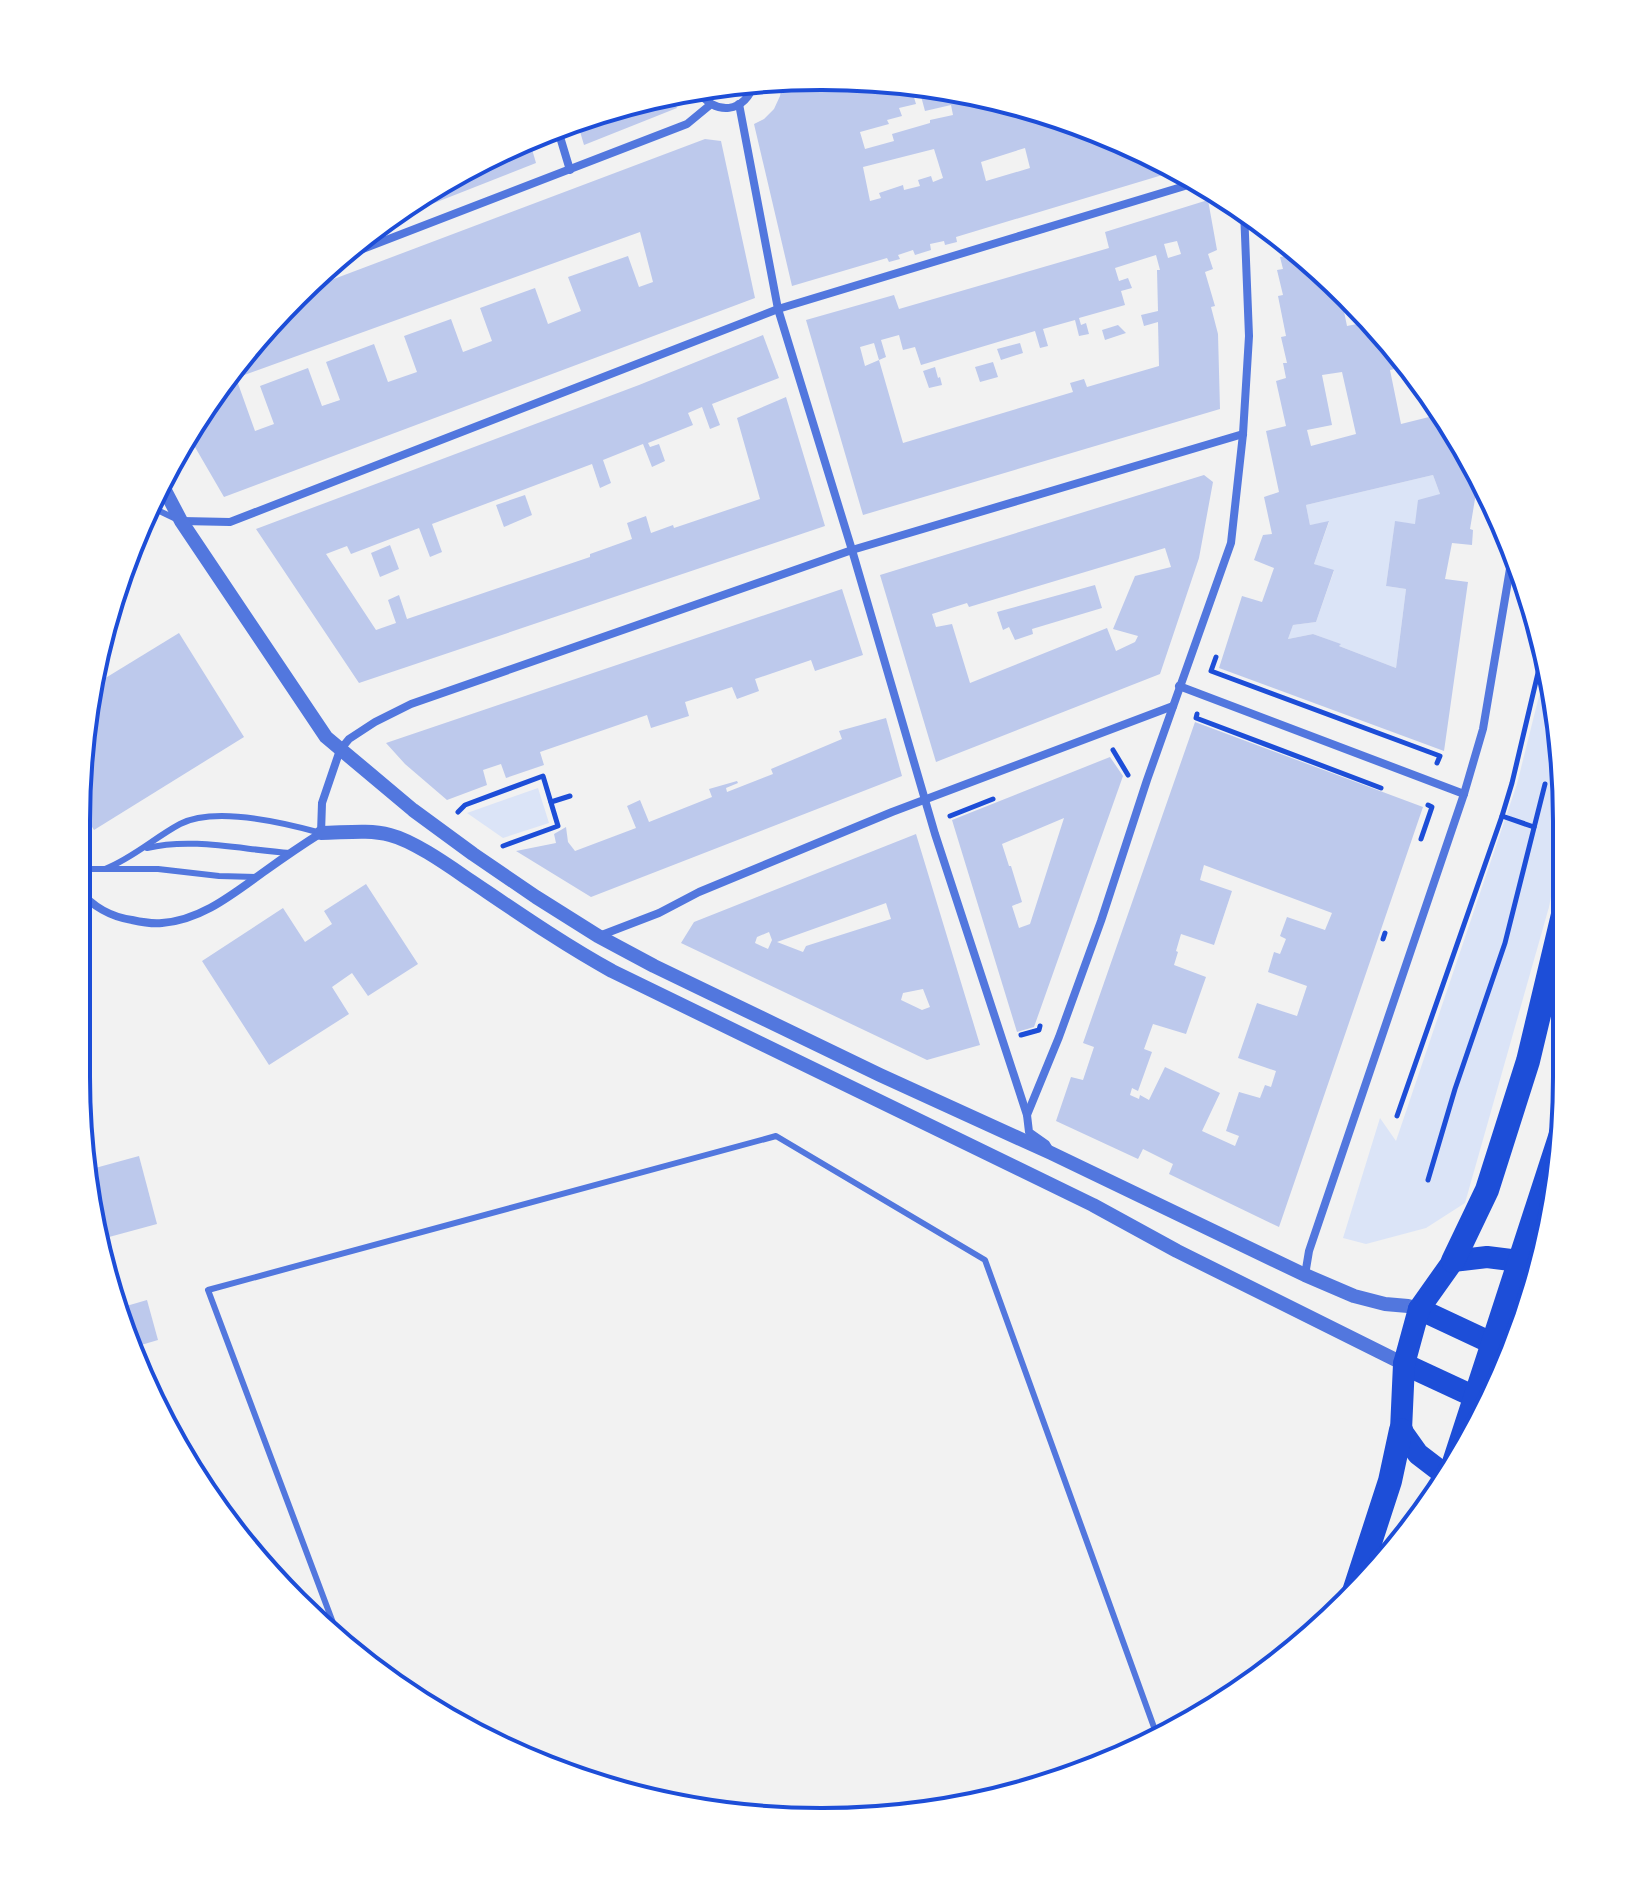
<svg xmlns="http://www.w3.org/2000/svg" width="1643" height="1898" font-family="'Playfair Display',serif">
<rect width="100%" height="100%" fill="#f2f2f2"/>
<g fill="#dbe4f7">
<polygon points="1433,475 1440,494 1415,524 1395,522 1386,586 1406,589 1396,668 1339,646 1340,644 1313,634 1288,639 1293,625 1316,622 1334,571 1314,564 1329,522 1310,525 1306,505"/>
<polygon points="1545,672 1565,772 1566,821 1549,907 1465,1203 1426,1228 1366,1244 1343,1238 1380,1118 1396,1141 1517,784"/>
<polygon points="538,788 549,823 503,838 467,813"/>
</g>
<g fill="#bdc9ec" fill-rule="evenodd">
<path d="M870,78L910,84L916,104L899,108L902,116L887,120L889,124L860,132L865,149L894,141L892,134L930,123V120L953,115L951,105L925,111L918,85L1014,101L1151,153L1179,170L956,237L957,242L945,245L944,241L930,244L931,250L915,255L913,250L898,255L900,259L889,262L887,258L792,286L754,124L764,119L774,109L780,96L782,85L800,80ZM1025,148L1030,168L986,181L981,162ZM934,149L943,178L933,182L931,176L918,180L920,186L904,190L903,185L879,193L881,198L870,201L863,167Z"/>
<polygon points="674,94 675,99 673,100 677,108 584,145 576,118"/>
<polygon points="529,139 536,163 386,222 449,176"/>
<path d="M705,139L721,141L755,298L224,497L188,435L230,367L302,291ZM640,232L653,282L639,287L628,256L568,277L581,311L548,324L535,288L480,308L492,341L479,346L463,352L451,319L404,336L417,372L388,382L374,344L326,362L340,400L322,406L308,368L260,386L274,424L255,431L236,378Z"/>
<path d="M1208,200L1217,250L1208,254L1213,269L1205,272L1215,306L1211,307L1218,334L1220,409L863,515L806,320L894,295L899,309L1109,248L1105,232ZM1177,241L1181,254L1168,258L1164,244ZM1156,255L1160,270H1157L1158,311L1141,315L1144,326L1158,322L1159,366L1087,387L1084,379L1070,383L1073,392L903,443L879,360L865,366L860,347L874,343L879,360L886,357L881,340L899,335L903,350L915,347L921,365L1035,331L1040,348L1048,346L1043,329L1075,320L1079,336L1089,334L1086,323L1081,325L1079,318L1125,305L1121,291L1132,288L1128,278L1119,281L1115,268Z"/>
<path d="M1283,237L1346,296L1341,297L1347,326L1372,321L1382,330L1408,366L1390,370L1401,424L1437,415L1434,403L1467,448L1473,463L1475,471L1469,472L1471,488L1477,487L1470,529L1473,530L1472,545L1452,543L1445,579L1468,582L1444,751L1219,668L1242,596L1262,602L1274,568L1254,560L1263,535L1272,534L1264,497L1279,492L1266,431L1286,426L1276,381L1286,378L1283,363H1287L1281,337L1286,336L1278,296L1283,295L1277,270L1283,269L1280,257L1287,256ZM1342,372L1356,434L1311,446L1307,430L1332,425L1322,375ZM1433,475L1440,494L1418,500L1415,524L1395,521L1386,586L1406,589L1396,668L1339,646L1341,644L1313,634L1288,639L1293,625L1316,622L1334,570L1314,564L1329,521L1310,525L1306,505Z"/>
<polygon points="1118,325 1126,333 1105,340 1102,330"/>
<polygon points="763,335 779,378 712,404 720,425 710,429 702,407 688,413 693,425 648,443 650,447 659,444 665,461 652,467 643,444 603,460 611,483 600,488 592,464 432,524 442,552 430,557 419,528 351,554 347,546 326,554 376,630 396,623 388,600 399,595 407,619 590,557 590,554 632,539 627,523 646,516 651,533 673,525 674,528 760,499 737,418 786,397 825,526 359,683 256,529 639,385"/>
<polygon points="1020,343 1023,353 1001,360 997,349"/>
<polygon points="993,362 998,377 980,382 975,367"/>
<polygon points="935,367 938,378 940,377 942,385 929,388 923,371"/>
<path d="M1204,475L1213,482L1199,558L1160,674L936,762L880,575ZM1165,548L1171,567L1135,576L1113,629L1138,636L1135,642L1116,651L1107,628L970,683L952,624L936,627L932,614L967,603L969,607Z"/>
<polygon points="525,495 532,515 504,527 496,505"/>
<polygon points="390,545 399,569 380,577 371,553"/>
<polygon points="1095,585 1102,608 1032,629 1033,634 1015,640 1009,627 1003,630 997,612"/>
<polygon points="842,589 863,655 815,671 811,660 755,679 759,691 737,699 732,687 685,702 689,716 651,728 647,715 540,752 544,765 506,778 501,764 483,770 487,785 447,800 405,764 386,743"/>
<polygon points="179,633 244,737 94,830 81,809 82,724 94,685"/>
<polygon points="886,718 902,776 591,897 516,851 556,843 554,834 566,827 568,842 575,851 636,828 627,806 640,800 649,822 712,797 709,789 737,781 738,783 726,788 727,792 773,774 771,769 842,739 839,731"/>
<path d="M1195,722L1423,807L1279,1227L1169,1174L1173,1164L1143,1149L1138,1159L1056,1121L1071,1077L1083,1080L1094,1047L1083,1043ZM1204,865L1332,913L1325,930L1287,917L1280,936L1286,939L1280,954L1274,952L1268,972L1307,986L1297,1016L1257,1003L1238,1058L1276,1071L1271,1087L1265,1085L1260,1098L1239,1092L1226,1131L1239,1136L1235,1146L1202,1131L1220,1093L1165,1067L1149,1100L1140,1095L1139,1099L1130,1095L1132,1088L1138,1091L1152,1052L1144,1049L1153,1024L1186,1034L1206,977L1174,965L1178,952L1176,951L1181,934L1214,945L1232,891L1200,880Z"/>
<path d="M1110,757L1123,776L1034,1027L1017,1032L952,820ZM1064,818L1030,924L1019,928L1012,906L1022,902L1011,866H1009L1002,844Z"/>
<path d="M916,834L980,1045L927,1060L681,943L694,922ZM886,903L891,919L806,946L803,952L777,942ZM769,932L772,940L768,949L755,943L757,937ZM923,989L930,1007L922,1010L901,1000L903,993Z"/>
<polygon points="366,884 418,964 368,996 352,973 332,987 349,1014 269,1065 202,961 283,908 305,942 332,924 324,911"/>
<polygon points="139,1156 157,1224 98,1240 88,1170"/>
<polygon points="147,1300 158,1340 131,1348 116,1309"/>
</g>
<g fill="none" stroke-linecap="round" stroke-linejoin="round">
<g stroke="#1d4ed8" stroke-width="5">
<polyline points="1216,657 1211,671 1440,756 1437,763"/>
<polyline points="1197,714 1196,718 1381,788"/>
<polyline points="1113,750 1128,775"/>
<polyline points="551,802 570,796"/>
<polyline points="458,812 465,805 543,776 558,826 503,846"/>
<polyline points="950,816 993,799"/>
<polyline points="1502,816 1534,827"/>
<polyline points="1421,839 1432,807 1428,805"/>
<polyline points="1383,939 1385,933"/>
<polyline points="1021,1035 1039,1030 1040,1026"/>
<polyline points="1397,1116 1502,816 1512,783 1542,656"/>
<polyline points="1428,1180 1455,1089 1505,943 1545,784"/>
</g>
<g stroke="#5277de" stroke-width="6">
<polyline points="149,506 174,518"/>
<path d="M147,848C193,837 243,850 290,853"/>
<polyline points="80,867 91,869 158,869 219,876 257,877"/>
<path d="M105,869C133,858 154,838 180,824C215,806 285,823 321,833"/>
<polyline points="338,1636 208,1290 776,1136 985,1260 1155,1730 1155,1740"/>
</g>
<g stroke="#5277de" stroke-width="8">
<path d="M697,89C714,117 746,114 755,81"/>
<polyline points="739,104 778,309 852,550 935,834 1027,1115"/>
<polyline points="557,127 570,170"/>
<polyline points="329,262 687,124 710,105"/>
<polyline points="182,521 230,522 778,309 1198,182"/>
<polyline points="1179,686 1464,794"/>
<path d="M79,890C92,906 111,917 132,920C141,922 152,924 162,923C202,920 234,893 265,871C283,858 302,845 321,833L322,803L340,750L349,739L375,722L411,704L852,550L1243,434"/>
<polyline points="599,936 659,913 699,892 892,812 1173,706"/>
<polyline points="1049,1149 1046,1144 1029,1132 1027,1115 1059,1037 1101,921 1147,780 1231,543 1243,434 1249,336 1244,210"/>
<polyline points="1305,1275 1309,1251 1464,794 1483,729 1513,551"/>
</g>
<g stroke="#5277de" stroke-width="14">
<polyline points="160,481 181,521 326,737 413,810 473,854 536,897 598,936 654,966 880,1075 1051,1153 1305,1275 1354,1296 1385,1304 1408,1306 1419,1309"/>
<path d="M321,833C343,833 368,829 390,835C414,841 449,866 471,881C517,912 563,944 612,971L1093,1205L1177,1251L1404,1364"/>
</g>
<g stroke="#1d4ed8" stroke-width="22">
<polyline points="1419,1309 1513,1353"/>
<polyline points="1404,1364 1488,1403"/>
<polyline points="1448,1477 1418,1454 1401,1430 1404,1364 1419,1309 1453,1261 1487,1257 1511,1260 1539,1269"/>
</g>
<g stroke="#1d4ed8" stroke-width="24">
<polyline points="1453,1261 1487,1190 1528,1061 1566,902"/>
<polyline points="1450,1475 1562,1131"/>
<polyline points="1351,1601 1390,1481 1401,1430"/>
</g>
</g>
<path d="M0 0H1643V1898H0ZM821 90H822A731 731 0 0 1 1553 821V1077A731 731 0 0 1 822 1808H821A731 731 0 0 1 90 1077V821A731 731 0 0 1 821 90Z" fill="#fff" fill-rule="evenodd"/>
<path fill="none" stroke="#1d4ed8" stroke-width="4" d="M821 90H822A731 731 0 0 1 1553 821V1077A731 731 0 0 1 822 1808H821A731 731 0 0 1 90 1077V821A731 731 0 0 1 821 90Z"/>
</svg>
